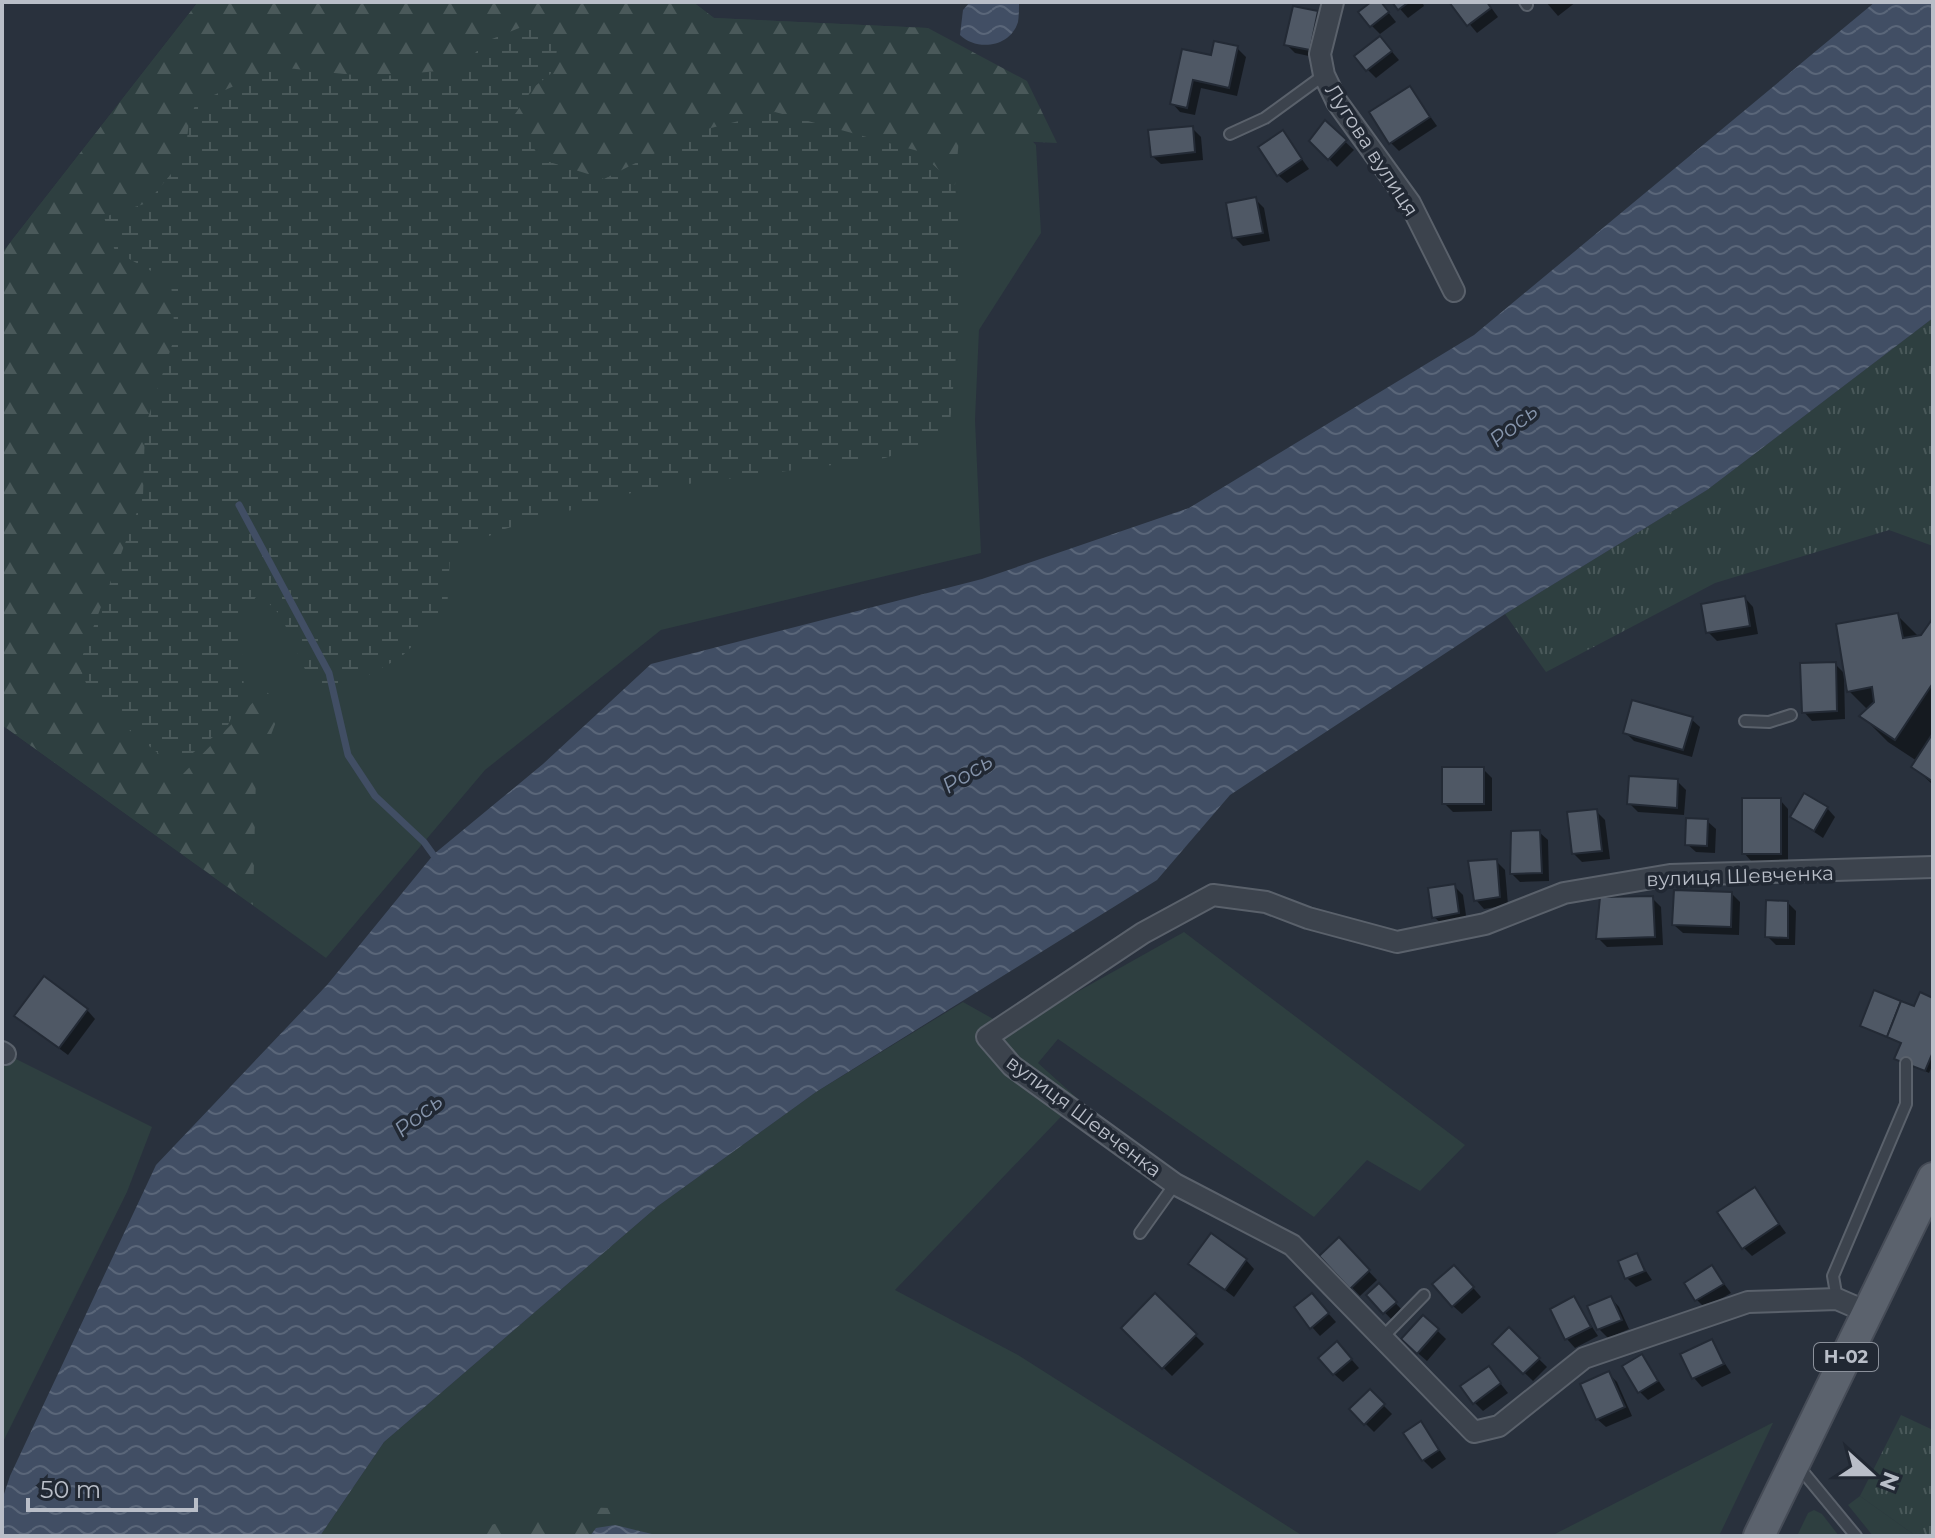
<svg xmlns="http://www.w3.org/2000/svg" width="1935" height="1538" font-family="Montserrat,sans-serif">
<defs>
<pattern id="forest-firs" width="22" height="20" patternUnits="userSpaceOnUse" patternTransform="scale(2)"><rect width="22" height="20" fill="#2e3f40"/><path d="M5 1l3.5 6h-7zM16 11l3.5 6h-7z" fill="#4a595a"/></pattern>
<pattern id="wetland-marsh" width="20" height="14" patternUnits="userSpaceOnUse" patternTransform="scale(2)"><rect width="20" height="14" fill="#2e3f40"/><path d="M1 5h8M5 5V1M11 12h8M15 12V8" fill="none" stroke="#4a595a"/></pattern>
<pattern id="park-tufts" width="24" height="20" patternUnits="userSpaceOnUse" patternTransform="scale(2)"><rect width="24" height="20" fill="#2e3f40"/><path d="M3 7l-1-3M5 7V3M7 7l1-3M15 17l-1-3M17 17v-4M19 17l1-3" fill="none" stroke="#4a595a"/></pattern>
<pattern id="water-waves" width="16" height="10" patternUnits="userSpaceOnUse" patternTransform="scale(2)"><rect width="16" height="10" fill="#414e64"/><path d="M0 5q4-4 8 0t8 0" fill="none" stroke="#5a6679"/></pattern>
</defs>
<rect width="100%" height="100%" fill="#29313d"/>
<g fill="#2e3f40">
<polygon points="198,2 693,2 714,18 928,28 1036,145 1041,233 979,330 975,420 981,553 661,630 485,770 326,958 2,725 2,253"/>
<polygon points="1184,932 1465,1145 1420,1191 1367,1160 1314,1217 1058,1039 1038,1063 1078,1099 895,1290 1018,1355 1303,1536 320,1536 384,1442 658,1206 816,1092 963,1002 1011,1029"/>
<polygon points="2,1052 152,1127 127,1192 2,1444"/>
<polygon points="1773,1423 1719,1536 1551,1536 1772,1423"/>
<polygon points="1860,1496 1916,1536 1873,1536 1848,1505"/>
<polygon points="1814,1510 1822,1514 1839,1536 1797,1536 1808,1513"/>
</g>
<g fill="url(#forest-firs)">
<polygon points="198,2 693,2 714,18 928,28 1027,81 1057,143 959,138 955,185 918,151 659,206 395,281 159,754 181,776 266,689 279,714 256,774 253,905 2,725 2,253"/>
<polygon points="581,1507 608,1508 615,1525 596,1528 590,1536 467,1536 468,1532 511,1519 564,1516"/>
</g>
<polygon fill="url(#wetland-marsh)" points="529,24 557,49 554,71 534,87 515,114 540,159 604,179 699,131 775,112 918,151 955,185 963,273 949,436 885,458 642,490 501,530 450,556 447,612 400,658 344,688 313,687 281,616 259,593 240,618 244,689 228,725 184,760 159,754 93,701 79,665 143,496 145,427 175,336 171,282 115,251 104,217 147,203 185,157 189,121 196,103 277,67 373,77 459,69 487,41"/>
<g fill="url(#park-tufts)">
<polygon points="1933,318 1933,546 1889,530 1715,583 1546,672 1505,614 1707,490"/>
<polygon points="1901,1415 1933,1430 1933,1536 1916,1536 1860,1496"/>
</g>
<g fill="url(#water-waves)">
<path d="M970,2H1019C1019,8 1019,16 1018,22C1010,48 976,51 960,35L963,10Z"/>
<polygon points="1875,2 1933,2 1933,318 1707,490 1505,614 1230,795 1157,880 816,1092 658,1206 384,1442 320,1536 2,1536 2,1500 10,1476 156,1165 327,985 434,854 543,764 651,664 982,579 1189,508 1474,335"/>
<polygon points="615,1525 660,1536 590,1536 596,1528"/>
</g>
<g fill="#0007">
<polygon points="1374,2 1380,2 1396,22 1380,34 1372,26"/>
<polygon points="1394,2 1422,2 1424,6 1408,18"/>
<polygon points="1451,2 1487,2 1498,17 1477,33"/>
<polygon points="1546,2 1576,2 1558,16"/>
<polygon points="1317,13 1326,22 1318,58 1295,53 1286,44"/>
<polygon points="1388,47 1399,60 1376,78 1368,70"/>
<polygon points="1237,48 1246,57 1237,96 1201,88 1195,115 1180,112 1172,103 1212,57"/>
<polygon points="1410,88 1437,126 1399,151 1391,143"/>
<polygon points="1325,123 1354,150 1337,167 1312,141"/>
<polygon points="1192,128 1201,137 1203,160 1161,164 1152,156"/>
<polygon points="1283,133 1309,169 1287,183 1278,175"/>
<polygon points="1255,199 1264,208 1270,241 1243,246 1234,237"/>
<polygon points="1745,598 1753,607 1758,634 1717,641 1708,632"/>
<polygon points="1898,616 1920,638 1933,621 1933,785 1913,766 1917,761 1888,742 1862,716 1868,710 1849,691"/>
<polygon points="1835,664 1844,673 1845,719 1812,721 1804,712"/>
<polygon points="1691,719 1700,727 1692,757 1634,741 1625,732"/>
<polygon points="1483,769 1492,778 1492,811 1453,812 1444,803"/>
<polygon points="1677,781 1686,790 1684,815 1638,812 1629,803"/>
<polygon points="1780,800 1788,809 1788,862 1752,862 1744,853"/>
<polygon points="1827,808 1835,817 1823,838 1792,817"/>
<polygon points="1596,811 1605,820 1610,859 1582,862 1574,854"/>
<polygon points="1707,821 1716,829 1715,853 1696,852 1687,844"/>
<polygon points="1539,832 1548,840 1549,881 1520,882 1512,874"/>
<polygon points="1496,861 1505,870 1508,905 1484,909 1476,900"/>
<polygon points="1454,886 1463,895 1467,922 1443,925 1434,917"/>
<polygon points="1732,894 1740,902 1739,935 1683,933 1674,925"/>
<polygon points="1652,898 1661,907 1663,945 1607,947 1598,938"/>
<polygon points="1787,902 1796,911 1795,945 1776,945 1767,936"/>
<polygon points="1933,1000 1933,1064 1929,1073 1897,1058 1902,1044 1862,1026"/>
<polygon points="87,1010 95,1019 68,1055 26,1024"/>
<polygon points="1754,1189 1786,1233 1752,1256 1743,1247"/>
<polygon points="1339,1240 1377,1280 1360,1296 1322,1256"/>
<polygon points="1636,1256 1652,1280 1636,1287 1627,1278 1621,1262"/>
<polygon points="1246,1260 1254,1269 1234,1297 1191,1264"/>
<polygon points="1712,1268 1731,1293 1705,1308 1697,1300"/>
<polygon points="1463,1276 1481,1297 1462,1314 1453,1306"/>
<polygon points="1379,1286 1404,1312 1393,1321 1369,1296"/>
<polygon points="1155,1296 1204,1344 1172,1376 1123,1328"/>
<polygon points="1611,1298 1619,1307 1629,1329 1608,1338 1599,1329"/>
<polygon points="1574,1299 1598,1336 1575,1348 1567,1339"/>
<polygon points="1320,1304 1336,1322 1320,1336 1312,1327"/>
<polygon points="1423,1317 1446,1339 1427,1361 1412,1348"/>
<polygon points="1509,1330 1547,1367 1533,1381 1495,1344"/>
<polygon points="1711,1342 1731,1373 1702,1387 1694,1378"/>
<polygon points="1345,1352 1359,1368 1343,1382 1334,1374"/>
<polygon points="1642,1357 1665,1390 1648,1400 1640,1392"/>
<polygon points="1488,1368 1508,1393 1483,1411 1475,1403"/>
<polygon points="1609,1374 1617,1382 1632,1416 1606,1427 1597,1419"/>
<polygon points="1370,1392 1392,1414 1374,1432 1352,1410"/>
<polygon points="1421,1424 1446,1459 1432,1469 1423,1460"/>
</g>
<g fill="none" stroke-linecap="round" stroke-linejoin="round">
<polyline stroke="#414e64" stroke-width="7" points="239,505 329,673 348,755 375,796 424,842 437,860"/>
</g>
<g fill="#4f5865" stroke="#232a35" stroke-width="2">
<polygon points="1371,2 1381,2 1389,12 1370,27 1358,12"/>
<polygon points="1392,2 1409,2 1398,10"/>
<polygon points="1449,2 1487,2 1491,8 1467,26"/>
<polygon points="1293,6 1318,11 1310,50 1284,45"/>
<polygon points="1380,36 1392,51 1366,71 1354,56"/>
<polygon points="1214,41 1238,46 1229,88 1193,80 1187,108 1170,104 1182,49 1211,55"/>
<polygon points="1410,86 1430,117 1389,144 1369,112"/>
<polygon points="1325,120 1347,140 1328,160 1309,141"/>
<polygon points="1193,126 1195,152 1151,157 1148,130"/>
<polygon points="1283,130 1302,159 1277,176 1258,147"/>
<polygon points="1256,197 1263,233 1232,238 1226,203"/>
<polygon points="1745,596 1750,626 1706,633 1701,604"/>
<polygon points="1898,613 1903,638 1921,635 1933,618 1933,683 1895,740 1859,716 1874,702 1872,687 1847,692 1836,624"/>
<polygon points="1836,662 1837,711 1802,713 1800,663"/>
<polygon points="1632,700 1693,717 1683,750 1623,733"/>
<polygon points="1933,733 1933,781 1932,781 1911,767"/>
<rect x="1442" y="767" width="42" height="37"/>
<polygon points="1629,776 1678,779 1677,808 1627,804"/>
<polygon points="1804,793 1828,807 1814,831 1790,817"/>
<rect x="1742" y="798" width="39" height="56"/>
<polygon points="1597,809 1602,851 1572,854 1567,812"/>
<polygon points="1686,818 1708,819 1707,846 1685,845"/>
<polygon points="1540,830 1542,873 1510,874 1511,831"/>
<polygon points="1497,859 1500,897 1474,901 1468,861"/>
<polygon points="1455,884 1459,913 1432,918 1428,888"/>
<polygon points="1674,890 1732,892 1731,927 1672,925"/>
<polygon points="1653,896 1655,937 1596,939 1600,897"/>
<polygon points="1766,900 1788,901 1788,938 1765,937"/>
<polygon points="44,976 88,1009 59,1048 14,1016"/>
<polygon points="1874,990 1901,1001 1887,1037 1860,1026"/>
<polygon points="1920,992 1933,998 1933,1052 1925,1071 1894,1059 1901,1043 1887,1037 1901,1001 1914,1006"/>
<polygon points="1755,1187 1779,1224 1742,1249 1717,1212"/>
<polygon points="1211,1233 1247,1259 1225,1290 1188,1264"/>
<polygon points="1339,1237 1370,1270 1350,1289 1319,1256"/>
<polygon points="1637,1253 1645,1271 1625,1279 1618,1261"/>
<polygon points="1454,1265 1474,1287 1452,1307 1432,1284"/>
<polygon points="1712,1265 1724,1284 1695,1301 1684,1283"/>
<polygon points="1379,1283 1397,1302 1383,1314 1366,1295"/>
<polygon points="1155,1293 1197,1334 1162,1369 1121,1328"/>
<polygon points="1312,1293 1329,1313 1310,1329 1294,1307"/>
<polygon points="1574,1296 1591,1327 1565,1340 1550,1309"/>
<polygon points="1611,1296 1622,1320 1597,1330 1587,1306"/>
<polygon points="1423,1315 1439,1329 1417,1354 1401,1339"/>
<polygon points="1509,1327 1540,1358 1523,1374 1492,1344"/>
<polygon points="1712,1339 1724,1364 1692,1379 1680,1354"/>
<polygon points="1337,1341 1352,1359 1333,1375 1318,1358"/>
<polygon points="1642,1354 1658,1381 1638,1393 1622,1366"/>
<polygon points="1489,1366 1501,1383 1473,1404 1460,1386"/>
<polygon points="1609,1371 1625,1407 1596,1420 1580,1384"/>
<polygon points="1370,1389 1385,1404 1364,1425 1349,1409"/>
<polygon points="1421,1421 1439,1450 1422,1461 1403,1433"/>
</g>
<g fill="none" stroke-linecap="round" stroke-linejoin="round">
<g stroke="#5a616b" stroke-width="14">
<g id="service">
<polyline points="1525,2 1527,5"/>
<polyline points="1230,134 1265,118 1324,75"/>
<polyline points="1745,721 1769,722 1791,715"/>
<polyline points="1140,1233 1175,1184"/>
<polyline points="1837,1299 1833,1276 1906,1104 1906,1063"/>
<polyline points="1382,1338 1424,1295"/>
<polyline points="1799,1467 1856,1536"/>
</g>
</g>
<g stroke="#5a616b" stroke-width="24">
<g id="minor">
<polyline points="1333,2 1320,54 1324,75 1337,102 1410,203 1454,291"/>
<polyline points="2,1052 5,1054"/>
<polyline points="1867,1312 1837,1299 1748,1302 1584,1358 1499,1426 1474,1432 1292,1245 1175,1184 1012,1066 987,1037 1143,933 1213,895 1266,902 1308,918 1397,942 1485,924 1564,893 1670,875 1933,867"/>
</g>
</g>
<g stroke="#464c57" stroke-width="34">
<polyline id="primary" points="1759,1536 1933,1178"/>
</g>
<use href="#service" stroke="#3c434d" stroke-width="10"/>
<use href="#minor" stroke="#3c434d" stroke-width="20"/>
<use href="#primary" stroke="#5b626d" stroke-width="30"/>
</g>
<g text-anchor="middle" stroke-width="7" stroke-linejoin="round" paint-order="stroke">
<rect fill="#212833" stroke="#8b919b" stroke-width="2" x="1814" y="1343" width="64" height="28" rx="6"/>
<g font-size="18" font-weight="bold" fill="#b9bec8">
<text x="1846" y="1363">Н-02</text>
</g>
<g font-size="20" fill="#b9bec8" stroke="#212833">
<text transform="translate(1372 150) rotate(57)" y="7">Лугова вулиця</text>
<text transform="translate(1740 876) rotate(-2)" y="7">вулиця Шевченка</text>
<text transform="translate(1084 1116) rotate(37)" y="7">вулиця Шевченка</text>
</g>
<g font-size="22" font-style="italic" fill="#8594ab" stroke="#212833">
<text transform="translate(1513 425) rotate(-39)" y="8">Рось</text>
<text transform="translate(967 773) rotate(-32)" y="8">Рось</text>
<text transform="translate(418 1115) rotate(-39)" y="8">Рось</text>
</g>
</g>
<rect width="1935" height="1538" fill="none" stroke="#b9bec8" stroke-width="8"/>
<g transform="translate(1871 1474) rotate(111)" stroke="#212833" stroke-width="6" paint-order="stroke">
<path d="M0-6L14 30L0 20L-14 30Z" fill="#b9bec8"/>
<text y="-12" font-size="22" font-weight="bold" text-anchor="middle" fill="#b9bec8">N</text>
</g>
<path d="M28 1498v12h168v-12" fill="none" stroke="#b9bec8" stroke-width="4"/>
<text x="40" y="1498" font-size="24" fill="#b9bec8" stroke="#212833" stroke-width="6" paint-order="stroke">50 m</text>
</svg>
